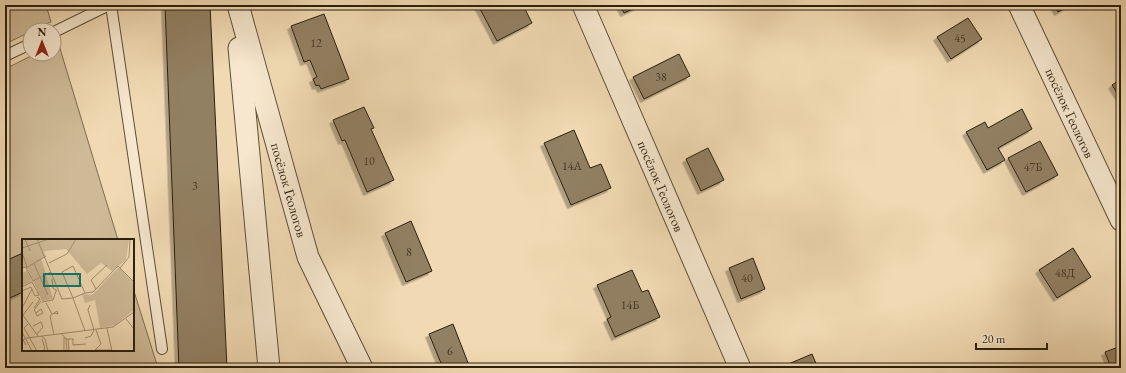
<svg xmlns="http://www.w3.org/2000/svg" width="1126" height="373" font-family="'EB Garamond',serif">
<defs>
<filter id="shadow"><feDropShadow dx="-3.5" dy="3.5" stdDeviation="0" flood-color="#0004"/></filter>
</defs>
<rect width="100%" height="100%" fill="#f1dab3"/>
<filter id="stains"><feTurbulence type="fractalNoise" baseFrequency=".005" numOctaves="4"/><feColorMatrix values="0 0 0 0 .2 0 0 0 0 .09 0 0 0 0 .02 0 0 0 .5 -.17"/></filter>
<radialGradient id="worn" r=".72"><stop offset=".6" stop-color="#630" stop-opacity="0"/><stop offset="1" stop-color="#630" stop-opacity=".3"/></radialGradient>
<g fill="#cfba97" stroke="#7d6c52">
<polygon points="5,5 46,5 51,22 30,30 30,32 5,44"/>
<polygon points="58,42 118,240 23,240 23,350 133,350 133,288 158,368 7,368 5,365 5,69 35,54 54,54 54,44"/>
</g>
<g fill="#928064" stroke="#2b1f0e" filter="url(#shadow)">
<polygon points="165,5 210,5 227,368 179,368"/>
<polygon points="478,5 523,5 532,23 497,41"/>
<polygon points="620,5 641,5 624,13"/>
<polygon points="1054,5 1070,5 1058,12"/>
<polygon points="324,14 349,79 321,89 319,85 316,86 313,79 317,77 310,60 304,62 291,26"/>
<polygon points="968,18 982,39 951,59 937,37"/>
<polygon points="679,54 690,76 644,99 633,77"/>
<polygon points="1121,79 1121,99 1112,85"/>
<polygon points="364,107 374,128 371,129 394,180 367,192 345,140 342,141 333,120"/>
<polygon points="1022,109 1032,129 998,148 1005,160 987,170 966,132 985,122 988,128"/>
<polygon points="574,130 590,168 601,164 611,188 571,205 544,143"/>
<polygon points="1040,141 1058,175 1026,192 1008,158"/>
<polygon points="708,148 724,180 701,191 686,159"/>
<polygon points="411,221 432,271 406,282 385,233"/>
<polygon points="1073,248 1091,277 1057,298 1039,270"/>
<polygon points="23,253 23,292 5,300 5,261"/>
<polygon points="753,258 765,289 741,299 729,268"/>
<polygon points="632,270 642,292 648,290 660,317 615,337 607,319 611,317 597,285"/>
<polygon points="453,324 470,368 443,368 429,334"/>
<polygon points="1121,346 1121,368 1111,368 1105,352"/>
<polygon points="812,354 818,368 779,368"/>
</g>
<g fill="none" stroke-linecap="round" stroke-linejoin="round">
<g stroke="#5c4e37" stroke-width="12">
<g id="service">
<polyline points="111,5 162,349"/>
<polyline points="54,32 109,5"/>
<polyline points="5,56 30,44"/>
</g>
</g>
<g stroke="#5c4e37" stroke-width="23">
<g id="minor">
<polyline points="238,5 308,257 362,368"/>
<polyline points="583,5 740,368"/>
<polyline points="1019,5 1121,220"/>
<polyline points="239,48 269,368"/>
</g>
</g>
<use href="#service" stroke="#f6e7ce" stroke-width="10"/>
<use href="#minor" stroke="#f6e7ce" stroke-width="21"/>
</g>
<g text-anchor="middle" stroke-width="4" stroke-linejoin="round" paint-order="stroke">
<g font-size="12" fill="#453724">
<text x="960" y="42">45</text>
<text x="316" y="47">12</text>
<text x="661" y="81">38</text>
<text x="369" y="165">10</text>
<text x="572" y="170">14А</text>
<text x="1033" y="171">47Б</text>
<text x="195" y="190">3</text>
<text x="409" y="256">8</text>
<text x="1065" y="277">48Д</text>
<text x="747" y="282">40</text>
<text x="630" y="309">14Б</text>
<text x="450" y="355">6</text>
</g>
<g font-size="14" fill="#2b1f0e" stroke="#f6e7ce">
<text transform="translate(1070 113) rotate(65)" y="5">посёлок Геологов</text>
<text transform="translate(661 186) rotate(67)" y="5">посёлок Геологов</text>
<text transform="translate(289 190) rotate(74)" y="5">посёлок Геологов</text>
</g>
</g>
<g transform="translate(22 239)">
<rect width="112" height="112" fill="#f1dab3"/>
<path d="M0,0H107L104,21L90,32L79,24L65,35L44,10L22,12L23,17L19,19L24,35L11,42L5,29H0ZM97,28L112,44V71L93,86L78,89L73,61L63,64L60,55L70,56ZM5,32L10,42L0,47V34ZM24,36L31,60L20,62L11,42Z" fill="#cfba97"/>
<path fill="none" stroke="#a28f71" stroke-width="1" d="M3,0L8,12M15,0L40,60L51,59L63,54L51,27L40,33L51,59L63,92M0,9L27,0M0,13L5,28L0,29M27,24L45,15L54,0M12,25L26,56M98,29L107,18L108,0M30,40L31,49L35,52M11,42L4,29L24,17M11,42L29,33M0,48L10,43L17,56L13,57L9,48L0,52M74,50L69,41L85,26M63,54L71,53L96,27L112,43M20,63L31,61L34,52M24,64L30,75M0,69L10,50M12,69L18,60L15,58M14,74L19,70L21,74L15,77L13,72L12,71L19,62M0,75L16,97M1,76L11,63M104,80L112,90M6,85L2,89L15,112M11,87L19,83L21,88L15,95M85,89L90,112M0,93L10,112M40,95L44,100L45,112M32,96L28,77L35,72L36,75L32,74M19,97L23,100L26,112M63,99L69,97L72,91L66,71L68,66M44,100H51V106L64,105M46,100L47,112M4,106L1,101L5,99L91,88L112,73M42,111V98M74,111H90M20,112L23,110L20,100M72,112L79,105L74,91"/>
<path fill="#0f766e" fill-opacity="0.15" stroke="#0f766e" stroke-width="2" d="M22,35H58V47H22Z"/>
<rect width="112" height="112" fill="none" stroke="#2b1f0e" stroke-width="2"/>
</g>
<rect width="1126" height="373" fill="none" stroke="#f1dab3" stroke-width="20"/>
<rect x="6" y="6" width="1114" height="361" fill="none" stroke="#2b1f0e" stroke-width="2"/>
<rect x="10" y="10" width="1106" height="353" fill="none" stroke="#2b1f0e"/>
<g transform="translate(42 42)"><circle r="19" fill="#f6e7ce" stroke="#a59781"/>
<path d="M0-3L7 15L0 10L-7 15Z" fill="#8f2418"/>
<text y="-6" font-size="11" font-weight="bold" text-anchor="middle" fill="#2b1f0e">N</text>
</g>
<path d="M976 343v6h71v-6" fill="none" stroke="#2b1f0e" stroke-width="2"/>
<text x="982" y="343" font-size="12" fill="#2b1f0e" stroke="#f6e7ce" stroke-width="3" paint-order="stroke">20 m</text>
<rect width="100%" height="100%" filter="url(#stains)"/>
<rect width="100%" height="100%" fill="url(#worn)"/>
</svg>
